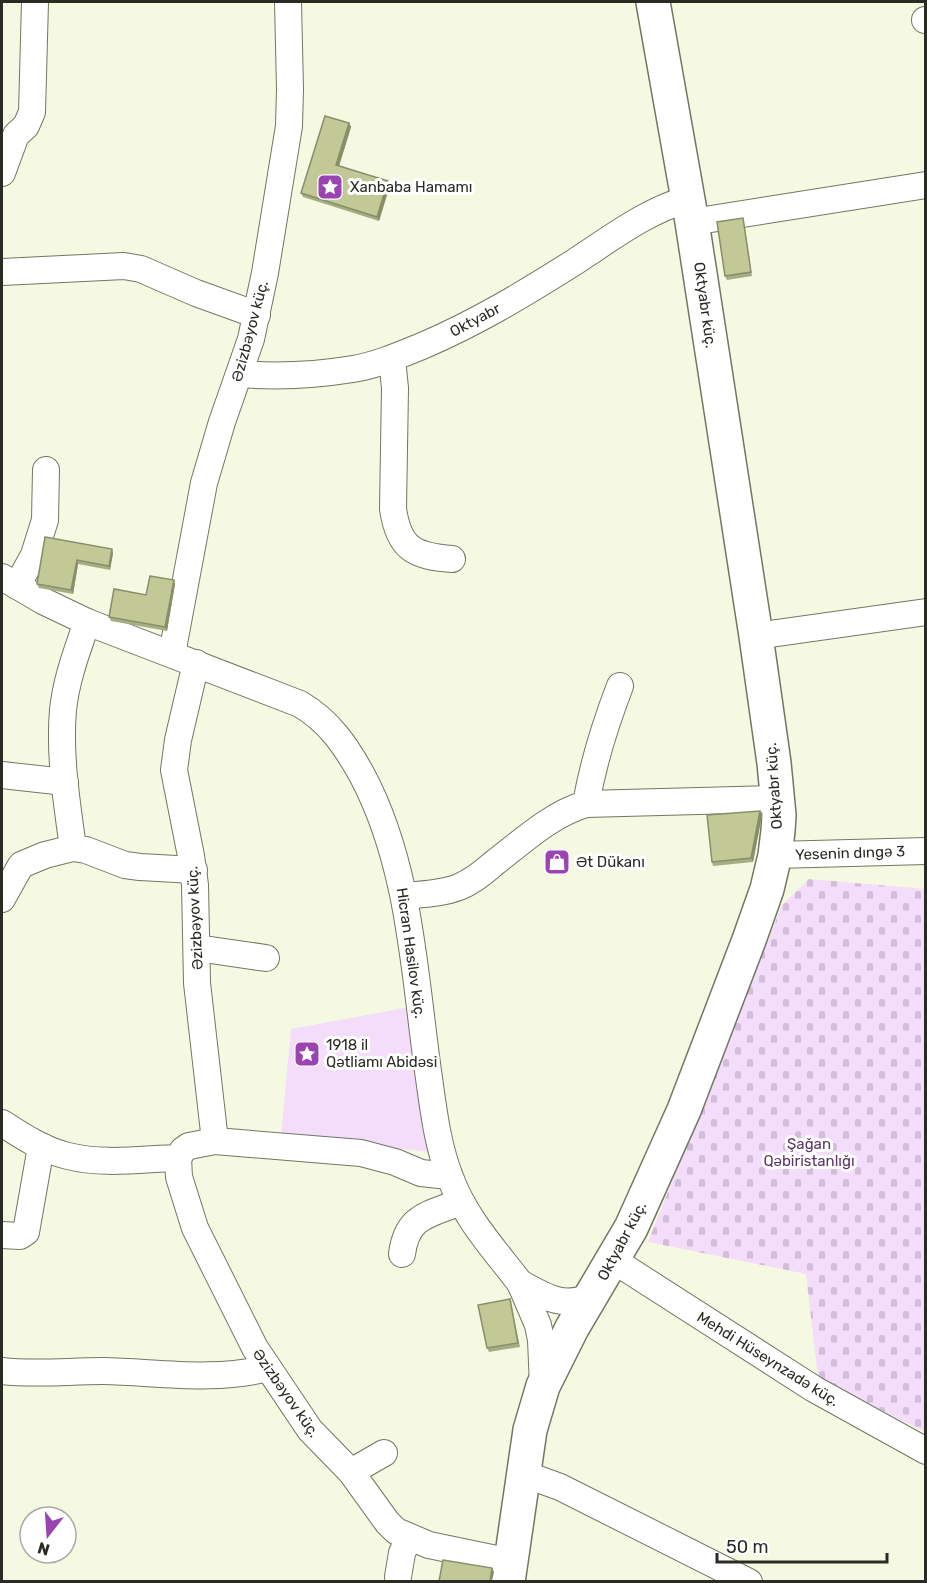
<svg xmlns="http://www.w3.org/2000/svg" width="927" height="1583" font-family="Rubik,sans-serif">
<defs>
<pattern id="cemetery-stones" width="16" height="16" patternUnits="userSpaceOnUse" patternTransform="scale(1.5)"><rect width="16" height="16" fill="#f4dcfb"/><path d="M2 7V4a2 2 0 0 1 4 0v3zM10 15v-3a2 2 0 0 1 4 0v3z" fill="#d1bdd7"/></pattern>
</defs>
<rect width="100%" height="100%" fill="#f5f9e2"/>
<polygon fill="url(#cemetery-stones)" points="809,879 925,889 925,1432 818,1378 806,1274 648,1242 782,905"/>
<polygon fill="#f4dcfb" points="410,1007 430,1152 281,1136 291,1029"/>
<g fill="none" stroke-linecap="round" stroke-linejoin="round">
<g stroke="#737662" stroke-width="28">
<g id="street">
<polyline points="925,20 926,20"/>
<polyline points="2,173 16,135 26,126 32,112 35,2"/>
<polyline points="692,222 926,185"/>
<polyline points="2,272 124,266 141,269 196,293 257,315"/>
<path d="M392,359L395,388L393,509C399,549 414,556 452,559"/>
<path d="M240,374C278,377 316,375 353,369C377,365 400,355 422,346C476,323 524,294 573,263C610,239 646,211 688,199"/>
<path d="M2,577L43,601L87,622L300,704C329,721 346,746 362,775C410,865 414,971 428,1071C433,1106 437,1144 450,1177C465,1218 494,1249 520,1283"/>
<polyline points="17,586 34,555 45,520 46,470"/>
<polyline points="756,636 926,612"/>
<polyline points="172,654 204,483 222,422 251,339 265,273 289,126 290,89 288,2"/>
<polyline points="196,663 178,740 174,770 191,856 195,885 197,983 215,1141"/>
<polyline points="2,775 65,782"/>
<path d="M586,804C593,763 605,725 620,686"/>
<path d="M73,848C67,803 59,756 63,710C66,680 77,651 87,622"/>
<polyline points="775,855 926,851"/>
<path d="M404,896C422,894 441,894 459,887C471,882 483,873 493,864C522,842 551,814 586,804L778,799"/>
<polyline points="2,899 21,865 45,855 73,848 86,850 125,865 140,867 194,870"/>
<polyline points="197,948 266,958"/>
<path d="M2,1123C22,1136 43,1150 68,1156C103,1165 142,1159 178,1158L183,1150L189,1146L215,1141L361,1153L395,1162L421,1173L449,1176"/>
<polyline points="178,1158 179,1177 195,1228 255,1348 310,1430 351,1472 387,1522 396,1531 429,1545 511,1562"/>
<polyline points="2,1235 20,1236 26,1232 39,1158 43,1147"/>
<path d="M402,1254C407,1215 429,1215 460,1202"/>
<polyline points="613,1260 814,1389 926,1451"/>
<path d="M2,1371C36,1375 68,1371 103,1371C158,1372 213,1382 268,1368"/>
<path d="M543,1386L541,1340L538,1325L520,1283C546,1297 561,1308 591,1297"/>
<polyline points="351,1472 384,1453"/>
<polyline points="524,1474 560,1487 749,1582"/>
<polyline points="398,1577 402,1553 409,1538"/>
</g>
</g>
<g stroke="#737662" stroke-width="36">
<polyline id="secondary" points="508,1582 530,1430 543,1386 572,1328 631,1228 684,1110 749,940 767,889 775,855 778,831 779,815 774,763 756,636 692,222 653,2"/>
</g>
<use href="#street" stroke="#fff" stroke-width="26"/>
<use href="#secondary" stroke="#fff" stroke-width="33"/>
</g>
<g fill="#a7ad82">
<polygon points="349,123 351,127 339,166 388,181 390,185 379,221 303,197 301,193"/>
<polygon points="743,218 744,222 752,276 727,280 725,276"/>
<polygon points="45,537 113,553 110,570 78,564 73,594 39,588 37,584"/>
<polygon points="175,584 167,631 111,621 109,617 146,595"/>
<polygon points="760,811 762,815 753,862 713,866 712,862"/>
<polygon points="510,1299 520,1347 489,1352 487,1348"/>
</g>
<g fill="#888d6a">
<polygon points="349,123 351,127 338,169 336,165"/>
<polygon points="388,181 390,185 379,221 377,217"/>
<polygon points="112,549 113,553 110,570 109,566"/>
<polygon points="77,560 78,564 73,594 71,590"/>
<polygon points="174,580 175,584 167,631 165,627"/>
<polygon points="760,811 762,815 753,862 751,858"/>
<polygon points="492,1568 494,1572 492,1581 490,1581"/>
</g>
<g fill="#c2c997" stroke="#888d6a" stroke-width="1.5">
<polygon points="325,116 349,123 336,165 388,181 377,217 301,193"/>
<polygon points="743,218 751,272 725,276 717,222"/>
<polygon points="45,537 112,549 109,566 77,560 71,590 37,584"/>
<polygon points="150,576 174,580 165,627 109,617 114,589 146,595"/>
<polygon points="760,811 751,858 712,862 707,815"/>
<polygon points="510,1299 518,1343 487,1348 478,1305"/>
<polygon points="443,1560 492,1568 490,1581 439,1581"/>
</g>
<defs>
<g id="sight-square" transform="scale(1.35)"><rect x="-9" y="-9" width="18" height="18" rx="4" fill="#9944b1" stroke="#fff"/><path d="M0-6L1.8-2.2L6-1.7L2.9 1.2L3.7 5.4L0 3.3L-3.7 5.4L-2.9 1.2L-6-1.7L-1.8-2.2Z" fill="#fff"/></g>
<g id="shop-square" transform="scale(1.35)"><rect x="-9" y="-9" width="18" height="18" rx="4" fill="#9944b1" stroke="#fff"/><path d="M-5-2.5h2.3a2.7 3.5 0 0 1 5.4 0H5L5.5 6h-11ZM-1.5-2.5h3a1.5 2.3 0 0 0-3 0Z" fill="#fff"/></g>
</defs>
<g fill-rule="evenodd">
<use href="#sight-square" x="330" y="187"/>
<use href="#shop-square" x="557" y="862"/>
<use href="#sight-square" x="307" y="1054"/>
</g>
<g text-anchor="middle" stroke-width="6" stroke-linejoin="round" paint-order="stroke">
<g font-size="15" fill="#2a2b22" stroke="#fff" text-anchor="start">
<text x="350" y="192">Xanbaba Hamamı</text>
<text x="576" y="867">Ət Dükanı</text>
<text x="326" y="1050">1918 il<tspan x="326" dy="17">Qətliamı Abidəsi</tspan></text>
</g>
<g font-size="15" fill="#2a2b22" stroke="#fff">
<text transform="translate(705 305) rotate(82)" y="5">Oktyabr küç.</text>
<text transform="translate(475 320) rotate(-28)" y="5">Oktyabr</text>
<text transform="translate(250 331) rotate(-75)" y="5">Əzizbəyov küç.</text>
<text transform="translate(774 786) rotate(-94)" y="5">Oktyabr küç.</text>
<text transform="translate(850 853) rotate(-2)" y="5">Yesenin dıngə 3</text>
<text transform="translate(195 918) rotate(-93)" y="5">Əzizbəyov küç.</text>
<text transform="translate(411 953) rotate(82)" y="5">Hicran Hasilov küç.</text>
<text transform="translate(622 1241) rotate(-62)" y="5">Oktyabr küç.</text>
<text transform="translate(768 1359) rotate(32)" y="5">Mehdi Hüseynzadə küç.</text>
<text transform="translate(286 1393) rotate(55)" y="5">Əzizbəyov küç.</text>
</g>
<g font-size="15" fill="#5d3569" stroke="#fff">
<text x="809" y="1149">Şağan<tspan x="809" dy="17">Qəbiristanlığı</tspan></text>
</g>
</g>
<rect width="927" height="1583" fill="none" stroke="#2a2b22" stroke-width="6"/>
<g transform="translate(48 1535) rotate(197)"><circle r="28" fill="#ffffff" stroke="#aaaaa7" stroke-width="1.5"/>
<path d="M0-4.5L10 22L0 15L-10 22Z" fill="#9944b1"/>
<text y="-9" font-size="16" font-weight="bold" text-anchor="middle" fill="#2a2b22">N</text>
</g>
<path d="M717 1553v9h170v-9" fill="none" stroke="#2a2b22" stroke-width="3"/>
<text x="726" y="1553" font-size="18" fill="#2a2b22" stroke="#ffffff" stroke-width="4.5" paint-order="stroke">50 m</text>
</svg>
